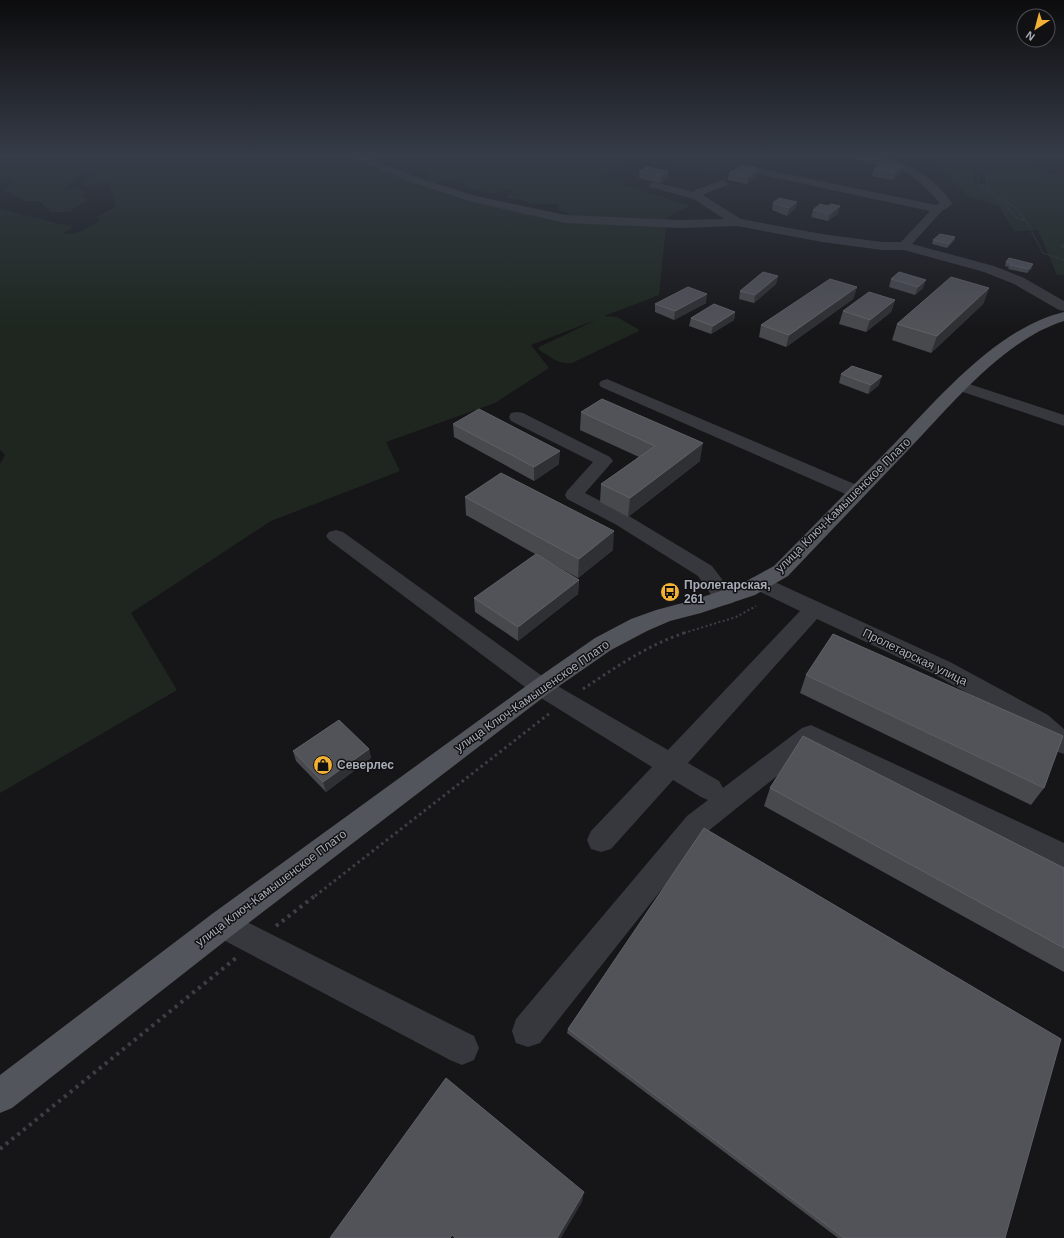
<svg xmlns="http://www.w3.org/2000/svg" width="1064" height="1238" font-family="Helvetica,sans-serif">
<rect width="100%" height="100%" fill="#161618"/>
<g fill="#1e261f" fill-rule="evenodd">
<path d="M0,157H814L762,161L713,174L641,159L600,177L690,206L667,217L659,295L604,316L617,317L638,329L639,331L572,363C559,365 549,356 539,350V347L596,320L531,345L549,368L495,403L386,442L400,471L271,521L131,613L177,690L0,793V464L5,455L0,450V209L73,227L64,233C75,237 89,227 99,221L97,217L115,207C114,199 111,192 109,183C99,181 91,186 81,185L90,178L92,173L78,176L64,191L76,188L85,192L83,196L88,200L69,212H51L39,201H24L12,193L2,191L15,182L12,179L0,182V171L2,169L0,168ZM417,169L427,170L425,184L435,185L443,179L461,180L466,187L491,194L512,189L507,198L526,201L529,204H558L559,210L578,217L574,222L455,197L426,187L405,174H415Z"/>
<polygon points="927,157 962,157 973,167 975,176 973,178 976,185 987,184 980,164 970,157 1024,157 1054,177 1064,178 1064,275 1057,275 1038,230 1014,231 999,206 968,196"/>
</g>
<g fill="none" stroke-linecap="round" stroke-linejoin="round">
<g stroke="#3d3f44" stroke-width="1.5" stroke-dasharray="1 1.5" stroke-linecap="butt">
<polyline points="964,157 975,164 980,173 978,183 1006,205 1015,217 1025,221"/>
<polyline points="971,157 980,165 986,177"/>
<polyline points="1060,157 1064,159"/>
<polyline points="1064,175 986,177 988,188 1017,209 1026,221 1043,253 1064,260"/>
<polyline points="1064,245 1061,246 1064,248"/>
</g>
<polyline stroke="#3d3f44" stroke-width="2" stroke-dasharray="2 2.5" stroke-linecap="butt" points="684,633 736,617 756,606"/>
<g stroke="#3d3f44" stroke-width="3" stroke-dasharray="2.5 3.5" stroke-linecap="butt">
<path d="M583,689C616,667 649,644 687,632"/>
<polyline points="315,896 550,713"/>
</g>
<g stroke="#3d3f44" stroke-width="4" stroke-dasharray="3 4.5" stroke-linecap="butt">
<polyline points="276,926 316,895"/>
<polyline points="0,1149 236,958"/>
</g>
<g fill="#37383d" fill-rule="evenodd">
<path d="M353,157H367L419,178L476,196L565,215L681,220L724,219L694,199L650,187L649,185L654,182L694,192L695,190L723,180L728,183L727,185L704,194V196L741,219L822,234L882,242H901L930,211L748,172L743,169L748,166L936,205L940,203C928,190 917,177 900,170C891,166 857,162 853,158C857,157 863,157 868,157C903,157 933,176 953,204L942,211L912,244L994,266L1024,278L1064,301V311L1059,310L1014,284L984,272L904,250H882L822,242L737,226L681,228L565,223L469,201L411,182L354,159Z"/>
<polygon points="607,379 864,488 866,492 864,496 857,498 850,496 601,387 599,384 601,381"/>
<polygon points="960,381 1064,415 1064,426 954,389 952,386 954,383"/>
<polygon points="517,412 523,413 610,457 613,461 585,493 629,516 712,566 736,598 733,603 725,605 717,603 698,576 615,524 567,499 565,495 567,491 593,462 511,421 509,417 511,413"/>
<polygon points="336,530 343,532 549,681 668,750 800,611 752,588 748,583 752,578 759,576 766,578 950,662 1048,715 1064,729 1064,754 1055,751 1030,729 934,674 817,619 688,763 719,781 723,788 802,728 811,725 1064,843 1064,870 813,747 707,832 540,1043 528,1047 516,1043 512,1031 516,1019 687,816 708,800 701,797 673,780 611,849 601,852 591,849 587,840 591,831 652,767 533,693 329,540 326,536 329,532"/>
<polygon points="223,910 474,1036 479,1048 474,1060 462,1065 450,1060 212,934 208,924 212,914"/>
</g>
<path fill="#53555c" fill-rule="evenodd" d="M1064,312V321C1005,339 952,404 909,449C869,491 829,533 788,576L755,595L701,613L670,621L647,631L611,650L549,693L234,934L12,1108L0,1113V1075L212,914L533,681L595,638L631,619L656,610L690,601L739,585L774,566C814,526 853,485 893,445C940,397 997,328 1064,312Z"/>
</g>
<g fill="#47494d">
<polygon points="874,169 901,173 893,180 872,176"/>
<polygon points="639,171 668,171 668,178 660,183 639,178"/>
<polygon points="757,171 756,178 747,184 728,180 729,173"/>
<polygon points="773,203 795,209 787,216 772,210"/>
<polygon points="813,210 838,214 828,221 811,217"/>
<polygon points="955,237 954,241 947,248 932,244 933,240"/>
<polygon points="1006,262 1032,268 1027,273 1008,269 1009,267 1005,266"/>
<polygon points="778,276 776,284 754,303 739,299 740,291"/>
<polygon points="891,279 923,288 915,295 889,287"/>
<polygon points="857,287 853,299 786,347 759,337 761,325"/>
<polygon points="989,288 983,304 931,353 892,340 897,324"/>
<polygon points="895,300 891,312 866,332 839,324 843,311"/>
<polygon points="706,303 674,320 655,312 655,304"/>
<polygon points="735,312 734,320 711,334 689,326 691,318"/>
<polygon points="841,374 879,385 868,394 839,383"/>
<polygon points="581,412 700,461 628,517 600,502 601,484 639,457 580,430"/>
<polygon points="453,424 559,464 534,481 454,437"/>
<polygon points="465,497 613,550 578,578 466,515"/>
<polygon points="579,580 578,594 518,641 475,612 474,598"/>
<polygon points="806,675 1044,788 1031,805 800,693"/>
<polygon points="369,749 371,758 326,792 296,761 293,751"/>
<polygon points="770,788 1064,868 1064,972 764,806"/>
<polygon points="568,1029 1005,1238 838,1238 567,1033"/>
</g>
<g fill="#2f3033">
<polygon points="903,166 901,173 893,180 895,173"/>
<polygon points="757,168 756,172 757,171 756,178 747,184 748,177 752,170"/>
<polygon points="668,171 668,178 660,183 661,176"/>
<polygon points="797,202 795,209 787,216 789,208"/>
<polygon points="840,206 838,214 828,221 830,214"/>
<polygon points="955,237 954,241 947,248 949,244"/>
<polygon points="1033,264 1032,268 1027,273 1029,269"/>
<polygon points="778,276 776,284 754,303 755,295"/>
<polygon points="926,280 923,288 915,295 918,287"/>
<polygon points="857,287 853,299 786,347 789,335"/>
<polygon points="989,288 983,304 931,353 937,336"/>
<polygon points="707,294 706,303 674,320 675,311"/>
<polygon points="895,300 891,312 866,332 870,320"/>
<polygon points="735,312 734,320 711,334 713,326"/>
<polygon points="882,376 879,385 868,394 871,385"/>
<polygon points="703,443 700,461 628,517 630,498"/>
<polygon points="560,451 559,464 534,481 534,467"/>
<polygon points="614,531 613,550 578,578 579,559"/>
<polygon points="579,580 578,594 518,641 518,627"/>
<polygon points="369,749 371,758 326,792 323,782"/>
<polygon points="584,1192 582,1202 561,1238 557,1238"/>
</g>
<g fill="#525359" stroke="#5f6168">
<polygon points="883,162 903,166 895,173 874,169"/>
<polygon points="743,165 757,168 752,170 757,171 748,177 729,173"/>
<polygon points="647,167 668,171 661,176 639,171"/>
<polygon points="779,198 797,202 789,208 773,203"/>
<polygon points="820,204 828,206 831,204 840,206 830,214 813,210"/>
<polygon points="940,234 955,237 949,244 933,240"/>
<polygon points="1009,258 1033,264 1029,269 1010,265 1011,263 1006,262"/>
<polygon points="763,272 778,276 755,295 740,291"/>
<polygon points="899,272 926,280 918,287 891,279"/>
<polygon points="951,277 989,288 937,336 897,324"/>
<polygon points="830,279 857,287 789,335 761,325"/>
<polygon points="688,287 707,294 675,311 655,304"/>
<polygon points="869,292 895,300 870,320 843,311"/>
<polygon points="714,304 735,312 713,326 691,318"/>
<polygon points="852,366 882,376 871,385 841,374"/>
<polygon points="602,399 703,443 630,498 601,484 655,446 581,412"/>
<polygon points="479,409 560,451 534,467 453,424"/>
<polygon points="501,473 614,531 579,559 465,497"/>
<polygon points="536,554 579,580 518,627 474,598"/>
<polygon points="833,634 1063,736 1044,788 806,675"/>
<polygon points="339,720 369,749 323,782 293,751"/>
<polygon points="803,736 1064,868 1064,948 770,788"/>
<polygon points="704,828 1061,1039 1005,1238 844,1238 568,1029"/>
<polygon points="446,1078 584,1192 557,1238 455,1238 452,1235 450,1238 330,1238"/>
</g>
<linearGradient id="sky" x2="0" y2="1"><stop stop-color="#0c0c0d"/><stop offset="0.47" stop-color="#363c48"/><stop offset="1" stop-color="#363c48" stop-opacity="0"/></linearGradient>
<rect width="1064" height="331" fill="url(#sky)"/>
<defs>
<g id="bus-disc" transform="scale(1)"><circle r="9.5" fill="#f2b134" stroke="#111113"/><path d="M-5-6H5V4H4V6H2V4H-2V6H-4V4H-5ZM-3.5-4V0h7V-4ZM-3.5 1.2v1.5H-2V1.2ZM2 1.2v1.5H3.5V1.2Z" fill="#111"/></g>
<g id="shop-disc" transform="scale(1)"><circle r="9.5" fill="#f2b134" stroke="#111113"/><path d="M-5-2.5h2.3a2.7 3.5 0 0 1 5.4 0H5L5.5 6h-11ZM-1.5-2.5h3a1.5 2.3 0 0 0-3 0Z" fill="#111"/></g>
</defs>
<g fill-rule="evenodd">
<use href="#bus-disc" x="670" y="592"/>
<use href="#shop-disc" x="323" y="765"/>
</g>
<g text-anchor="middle" stroke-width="3" stroke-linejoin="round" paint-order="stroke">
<g font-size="12" fill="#a8adb8" stroke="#111113">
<text transform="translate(843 505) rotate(-45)" y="4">улица Ключ-Камышенское Плато</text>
<text transform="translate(915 657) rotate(26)" y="4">Пролетарская улица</text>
<text transform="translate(532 696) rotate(-35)" y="4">улица Ключ-Камышенское Плато</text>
<text transform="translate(271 888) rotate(-37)" y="4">улица Ключ-Камышенское Плато</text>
</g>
<g font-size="12" font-weight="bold" fill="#a8adb8" stroke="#111113" text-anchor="start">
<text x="684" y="589">Пролетарская,<tspan x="684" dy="14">261</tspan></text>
<text x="337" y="769">Северлес</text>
</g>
</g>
<g transform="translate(1036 28) rotate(216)"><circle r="19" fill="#111113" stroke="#4d4f55"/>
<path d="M0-3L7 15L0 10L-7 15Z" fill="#f2b134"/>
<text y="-6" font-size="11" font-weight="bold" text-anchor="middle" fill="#a8adb8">N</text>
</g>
</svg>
